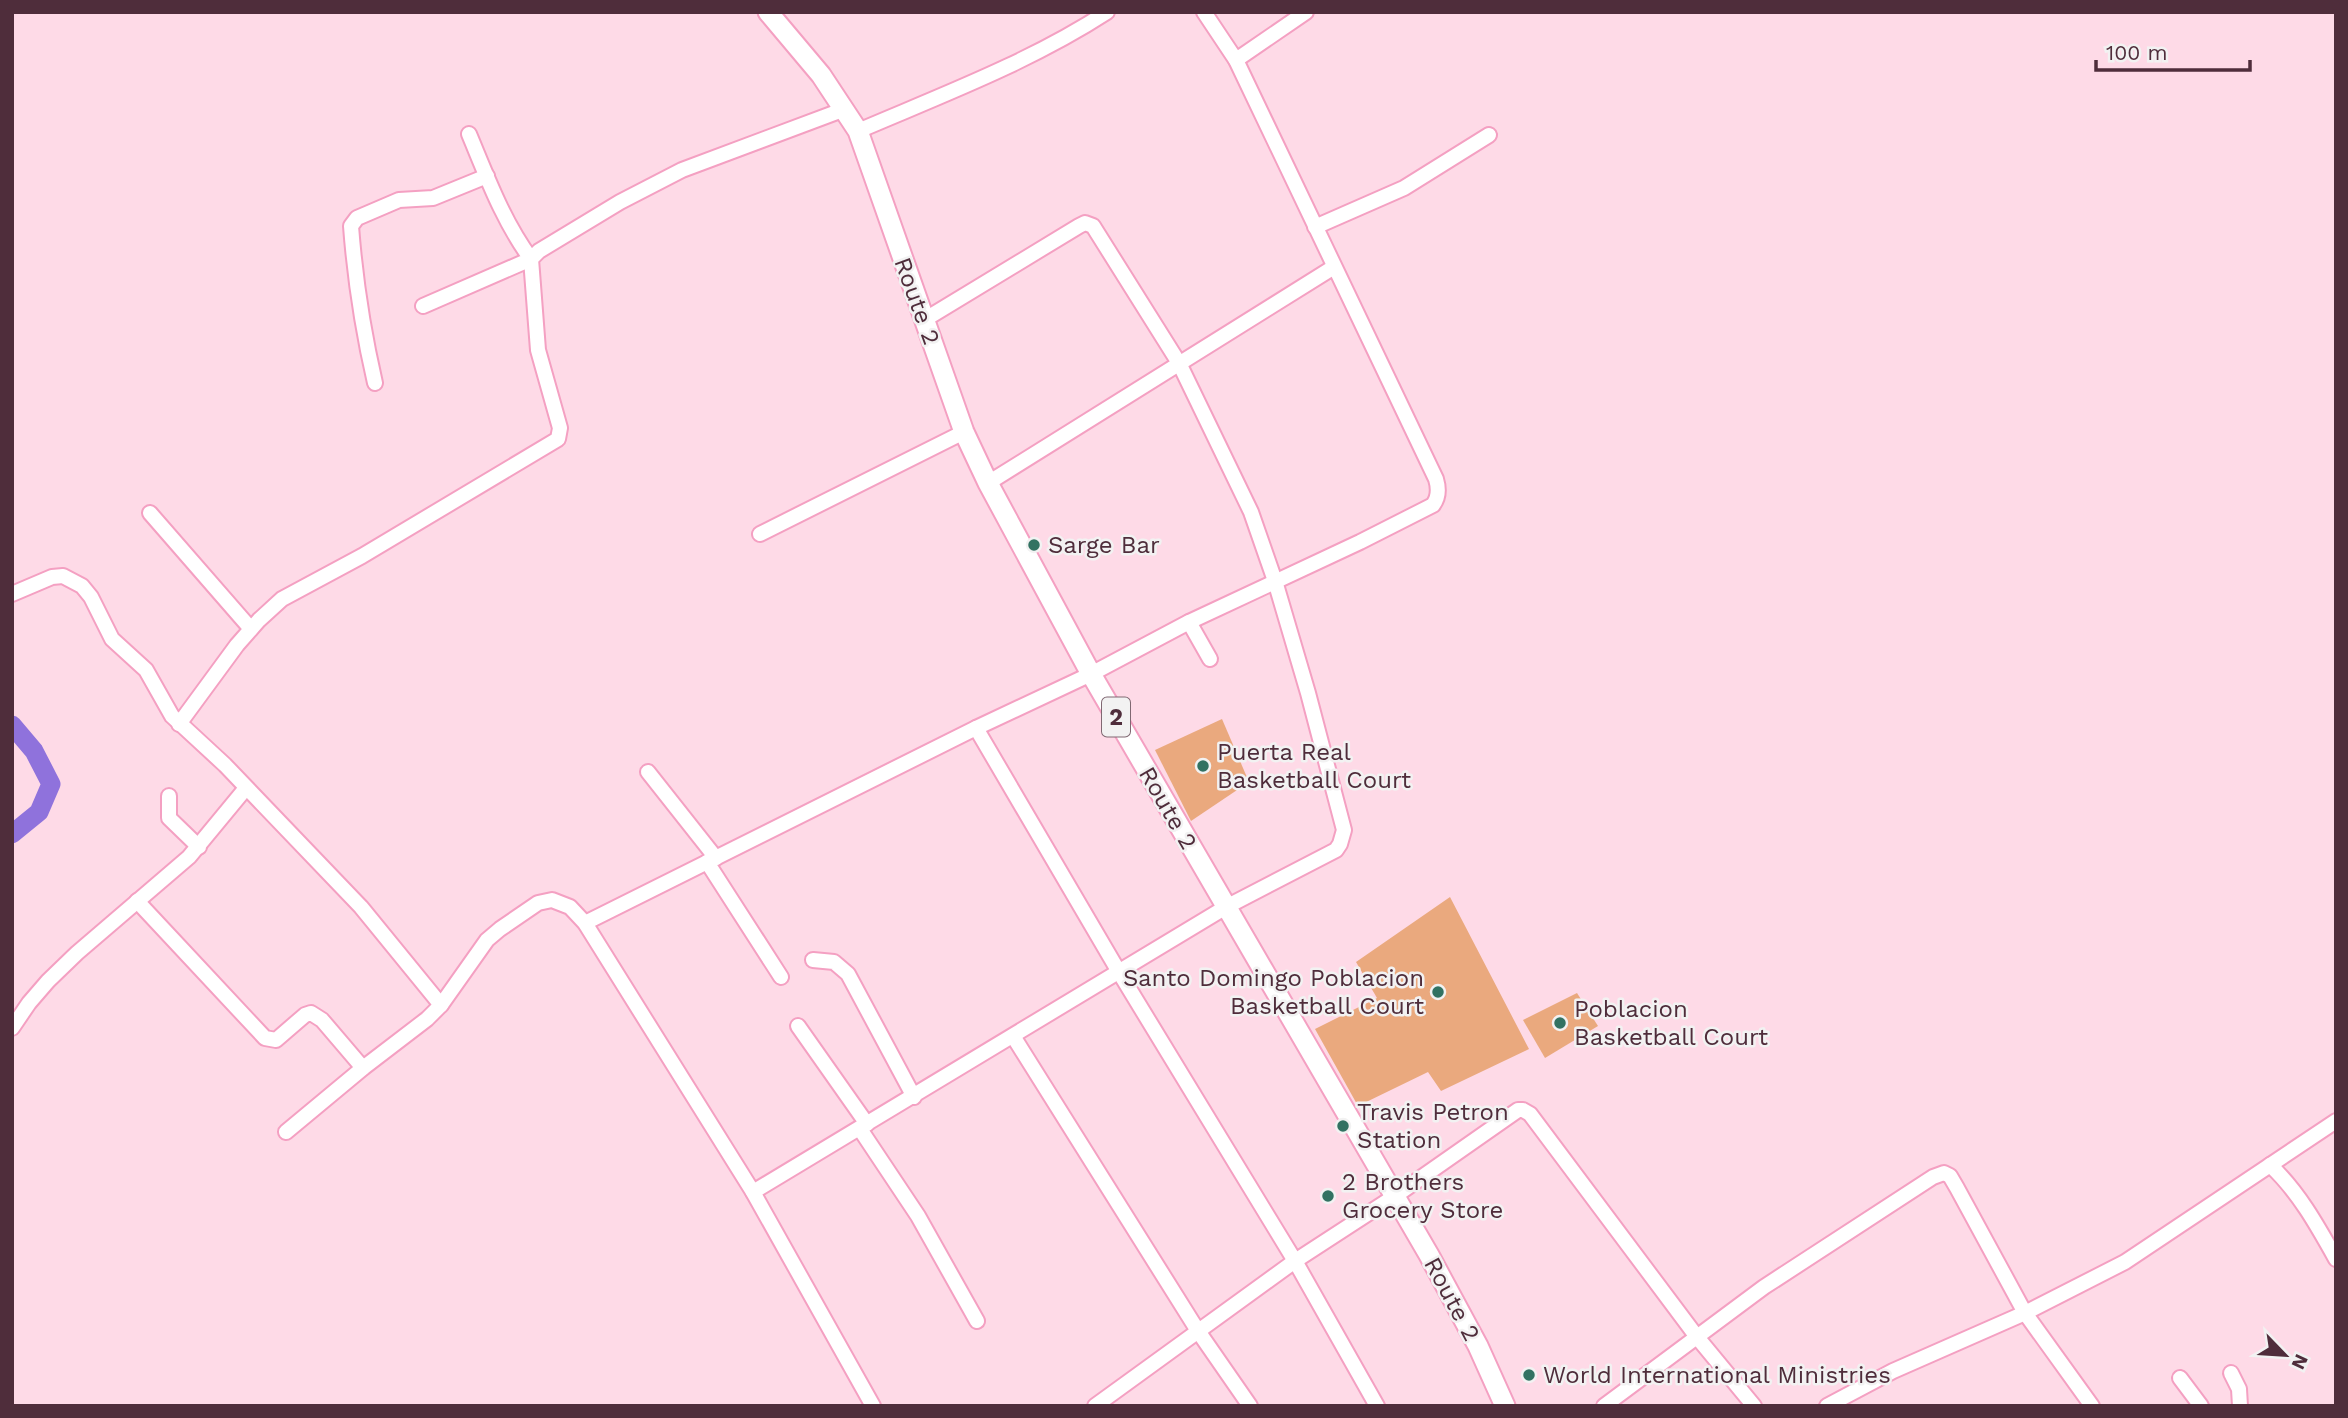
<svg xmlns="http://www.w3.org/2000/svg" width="2348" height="1418" font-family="'Work Sans',sans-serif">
<rect width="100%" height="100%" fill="#fedae7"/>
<g fill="#eaa97e">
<polygon points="1222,719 1249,782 1191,821 1155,750"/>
<polygon points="1450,897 1529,1049 1441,1091 1428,1072 1358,1106 1315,1029 1377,998 1356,962"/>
<polygon points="1577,993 1598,1026 1545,1058 1523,1020"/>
</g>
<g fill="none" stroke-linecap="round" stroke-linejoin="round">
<polyline stroke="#8f72dc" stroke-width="19" points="12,725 34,751 51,784 39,812 12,834"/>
<g stroke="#f4a0c2" stroke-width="18">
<g id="minor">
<polyline points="1236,60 1306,12"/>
<path d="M858,131C942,95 1030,62 1107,12"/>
<polyline points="1315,227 1404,188 1489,135"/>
<path d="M423,306L531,259C503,221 487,177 469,134"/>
<path d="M375,383C363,331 355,279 351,226L357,218L399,200L433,198L487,176"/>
<polyline points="988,483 1334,267"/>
<polyline points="150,513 251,629"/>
<polyline points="760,534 964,432"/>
<polyline points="12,594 52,577 63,576 82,586 91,597 112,639 146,670 172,716 225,765 361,907 441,1005"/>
<polyline points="1189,622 1210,659"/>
<polyline points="179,724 237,645 259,620 282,599 362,556 558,439 560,428 538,350 531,259 539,251 620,202 682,170 845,109"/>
<polyline points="976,728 1119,972 1295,1261 1377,1406"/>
<polyline points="648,772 716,858"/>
<polyline points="169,796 169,818 199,847"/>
<polyline points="707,862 781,977"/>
<polyline points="137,901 265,1038 276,1040 305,1015 311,1013 322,1020 363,1068"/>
<path d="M585,923L976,728L1091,674L1189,622L1360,542L1433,505C1439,497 1439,489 1436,479L1236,60L1204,12"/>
<polyline points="813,960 834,962 848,974 914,1097"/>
<polyline points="798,1026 867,1124"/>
<polyline points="12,1028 29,1003 48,981 77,953 189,857 246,788"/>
<polyline points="1013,1036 1198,1331 1250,1406"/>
<polyline points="860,1129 918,1216 977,1321"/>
<polyline points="286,1132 363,1068 427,1019 441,1005 487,940 500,929 538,903 552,900 570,907 585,923 753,1192 873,1406"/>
<path d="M2270,1165C2298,1191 2317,1225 2336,1259"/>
<polyline points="753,1192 1226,907 1336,850 1340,844 1344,830 1308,693 1275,581 1251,512 1179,363 1093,226 1085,223 1079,226 924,320"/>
<polyline points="2231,1373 2239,1389 2240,1406"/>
<polyline points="2180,1378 2201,1406"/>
<polyline points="1095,1406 1295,1261 1395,1196 1518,1110 1523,1110 1530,1114 1697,1337 1754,1406"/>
<polyline points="1604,1406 1764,1287 1933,1177 1944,1173 1950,1176 1957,1188 2025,1313 2092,1406"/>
<polyline points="1827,1406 1893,1371 2025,1313 2125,1262 2336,1121"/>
</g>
</g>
<g stroke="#f4a0c2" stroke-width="23">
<polyline id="highway" points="768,12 821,75 858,131 964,432 988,483 1091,674 1429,1255 1478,1346 1505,1406"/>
</g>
<use href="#minor" stroke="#fff" stroke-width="14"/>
<use href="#highway" stroke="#fff" stroke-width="19"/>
</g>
<g fill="#327262" stroke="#f2f2f2" stroke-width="2.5">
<circle cx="1034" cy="545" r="7"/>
<circle cx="1203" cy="766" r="7"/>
<circle cx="1438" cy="992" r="7"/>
<circle cx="1560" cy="1023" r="7"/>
<circle cx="1343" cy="1126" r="7"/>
<circle cx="1328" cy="1196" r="7"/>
<circle cx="1529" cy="1375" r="7"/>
</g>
<g text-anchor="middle" stroke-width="5" stroke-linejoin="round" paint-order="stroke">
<rect fill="#f2f2f2" stroke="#806872" stroke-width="2" x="1102" y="697.5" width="28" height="39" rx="5"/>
<g font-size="23" font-weight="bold" fill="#4f2d3b">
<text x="1116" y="725">2</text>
</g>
<g font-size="24" fill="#4f2d3b" stroke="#f2f2f2">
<text transform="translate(917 301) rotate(70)" y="8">Route 2</text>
<text transform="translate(1168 808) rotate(60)" y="8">Route 2</text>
<text transform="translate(1452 1299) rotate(62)" y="8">Route 2</text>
</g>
<g font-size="24" fill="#4f2d3b" stroke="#f2f2f2" text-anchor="start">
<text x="1048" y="553">Sarge Bar</text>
<text x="1217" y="760">Puerta Real<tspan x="1217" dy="28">Basketball Court</tspan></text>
<text x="1424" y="986" text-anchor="end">Santo Domingo Poblacion<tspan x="1424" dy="28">Basketball Court</tspan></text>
<text x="1574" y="1017">Poblacion<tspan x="1574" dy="28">Basketball Court</tspan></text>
<text x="1357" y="1120">Travis Petron<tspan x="1357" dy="28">Station</tspan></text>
<text x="1342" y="1190">2 Brothers<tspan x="1342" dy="28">Grocery Store</tspan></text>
<text x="1543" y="1383">World International Ministries</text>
</g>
</g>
<rect width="2348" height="1418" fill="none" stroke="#4f2d3b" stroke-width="28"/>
<g transform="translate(2285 1355) rotate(115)" stroke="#f2f2f2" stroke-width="5" paint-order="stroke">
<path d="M0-5L12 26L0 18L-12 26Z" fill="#4f2d3b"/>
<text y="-10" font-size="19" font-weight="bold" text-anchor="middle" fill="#4f2d3b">N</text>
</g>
<path d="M2096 60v10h154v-10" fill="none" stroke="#4f2d3b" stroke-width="3.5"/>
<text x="2106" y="60" font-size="21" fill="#4f2d3b" stroke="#f2f2f2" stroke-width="5" paint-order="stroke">100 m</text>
</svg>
